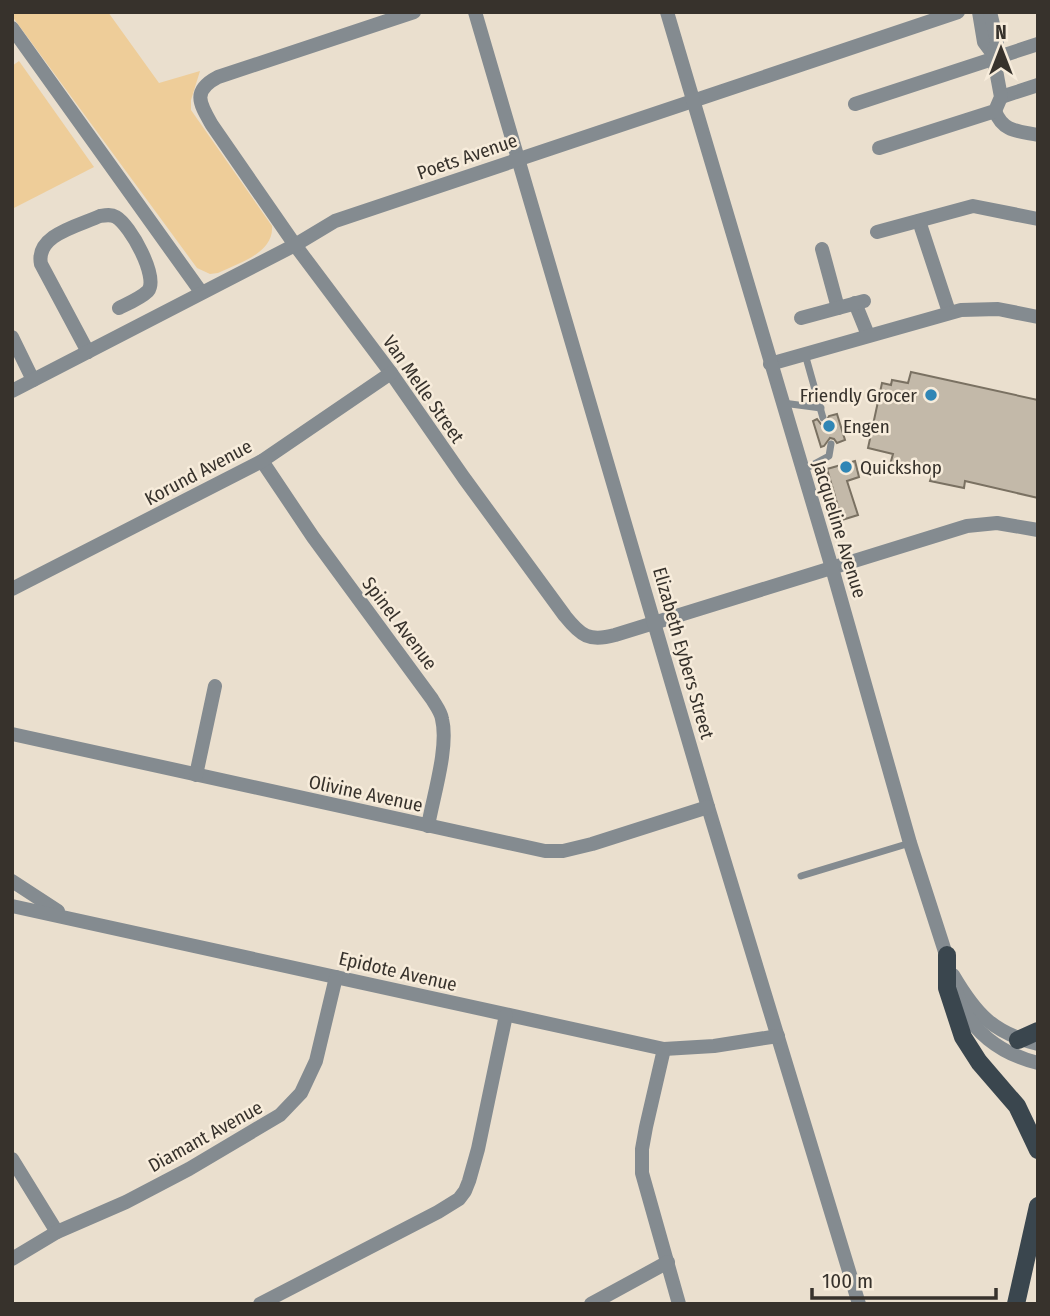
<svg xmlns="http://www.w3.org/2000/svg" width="1050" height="1316" font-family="'Fira Sans Condensed',sans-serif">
<rect width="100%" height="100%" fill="#eadfce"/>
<g fill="#eecd99">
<path d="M12,12H108L159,83L200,71L191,100V110L272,226C274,253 239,263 218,273L210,274L197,268L12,16Z"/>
<polygon points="19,61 94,167 12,209 12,66"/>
</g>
<g fill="#c3b9a9" stroke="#7a7162" stroke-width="2">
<polygon points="911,372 1038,400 1038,498 965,481 964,488 930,481 932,475 890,465 893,454 868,448 882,383 891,385 892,380 908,383"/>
<polygon points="837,414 845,440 837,443 834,439 830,438 824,446 821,447 813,421 817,419 821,424 825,424 829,416"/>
<polygon points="855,461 859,477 847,481 858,515 842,520 827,469"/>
</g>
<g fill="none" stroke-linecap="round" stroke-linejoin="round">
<g stroke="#848b90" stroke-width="7">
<polyline points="805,354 823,418"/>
<polyline points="783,403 821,408"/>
<polyline points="803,470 829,456 831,444"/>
<polyline points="801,876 910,843"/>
</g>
<g stroke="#848b90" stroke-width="14">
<path d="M414,12L218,77C191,91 200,104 212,125L295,245L391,373L464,478L565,616C581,636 589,642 615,635L967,526L997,523L1038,530"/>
<polyline points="475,12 708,807 859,1304"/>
<polyline points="979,12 984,42 993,54"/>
<polyline points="12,28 201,292"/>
<polyline points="1001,97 1038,85"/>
<polyline points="855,104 1038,44"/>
<path d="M995,111C1003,132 1018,131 1038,135"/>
<polyline points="879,148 995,111 1001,97 993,54 997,41 990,12"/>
<polyline points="919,221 949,312"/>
<polyline points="877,232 973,206 1038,219"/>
<polyline points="822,249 838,308"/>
<polyline points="855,303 868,335"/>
<polyline points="801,318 864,301"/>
<polyline points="12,337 33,380"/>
<path d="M88,352L41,264C35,235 78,226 100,216C106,215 111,214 116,217C130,225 159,277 148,291C141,298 127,304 119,308"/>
<polyline points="770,364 961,310 998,309 1038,317"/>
<polyline points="12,391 295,245 335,221 958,12"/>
<path d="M262,461L313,537L432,699C436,706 441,712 442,719C449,747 433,797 428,826"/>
<polyline points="12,589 262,461 391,373"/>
<polyline points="12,734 545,851 563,851 592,844 708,807"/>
<polyline points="196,775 215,686"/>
<polyline points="12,881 58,911"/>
<polyline points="12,906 664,1049 714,1046 778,1036"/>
<polyline points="664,1049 646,1127 642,1149 642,1173 679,1304"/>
<polyline points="12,1159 57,1232"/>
<polyline points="12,1259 57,1232 126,1202 189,1169 280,1115 301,1093 316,1061 336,977"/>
<polyline points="260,1304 438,1212 459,1199 465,1191 469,1181 478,1149 506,1015"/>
<polyline points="591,1304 668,1262"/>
</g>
<g stroke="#848b90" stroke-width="14">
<polyline points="667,12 832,568 910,843 949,964"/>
<path d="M953,975C976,1014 993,1033 1038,1044"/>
<path d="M957,994C969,1031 1001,1054 1038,1063"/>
</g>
<g stroke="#3a464e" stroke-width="18">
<polyline points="947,955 947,988 963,1037 979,1062 1017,1106 1038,1150"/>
<polyline points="1018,1040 1038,1031"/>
<polyline points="1016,1304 1038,1206"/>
</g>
</g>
<g fill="#3086b5" stroke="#f7ecdb" stroke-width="2.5">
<circle cx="931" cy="395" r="7"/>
<circle cx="829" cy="426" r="7"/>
<circle cx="846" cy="467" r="7"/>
</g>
<g text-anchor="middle" stroke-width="5" stroke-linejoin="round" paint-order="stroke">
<g font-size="19" fill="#37322c" stroke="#f7ecdb">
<text transform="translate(467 156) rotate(-19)" y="7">Poets Avenue</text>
<text transform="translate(424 389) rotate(55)" y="7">Van Melle Street</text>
<text transform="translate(198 472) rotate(-28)" y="7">Korund Avenue</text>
<text transform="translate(840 529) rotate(73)" y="7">Jacqueline Avenue</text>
<text transform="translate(400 623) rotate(53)" y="7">Spinel Avenue</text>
<text transform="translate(684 653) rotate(74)" y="7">Elizabeth Eybers Street</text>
<text transform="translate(366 793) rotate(12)" y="7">Olivine Avenue</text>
<text transform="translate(398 971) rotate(13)" y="7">Epidote Avenue</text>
<text transform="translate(205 1136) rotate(-29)" y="7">Diamant Avenue</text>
</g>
<g font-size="19" fill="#37322c" stroke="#f7ecdb" text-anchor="start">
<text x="917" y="402" text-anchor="end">Friendly Grocer</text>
<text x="843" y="433">Engen</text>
<text x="860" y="474">Quickshop</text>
</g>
</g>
<rect width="1050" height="1316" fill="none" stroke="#37322c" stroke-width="28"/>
<g transform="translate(1001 49)" stroke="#f7ecdb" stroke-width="5" paint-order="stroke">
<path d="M0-5L12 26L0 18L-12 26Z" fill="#37322c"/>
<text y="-10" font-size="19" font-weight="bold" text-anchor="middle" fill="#37322c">N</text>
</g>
<path d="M812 1288v10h184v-10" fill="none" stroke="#37322c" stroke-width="3.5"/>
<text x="822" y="1288" font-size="21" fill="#37322c" stroke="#f7ecdb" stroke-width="5" paint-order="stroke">100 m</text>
</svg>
